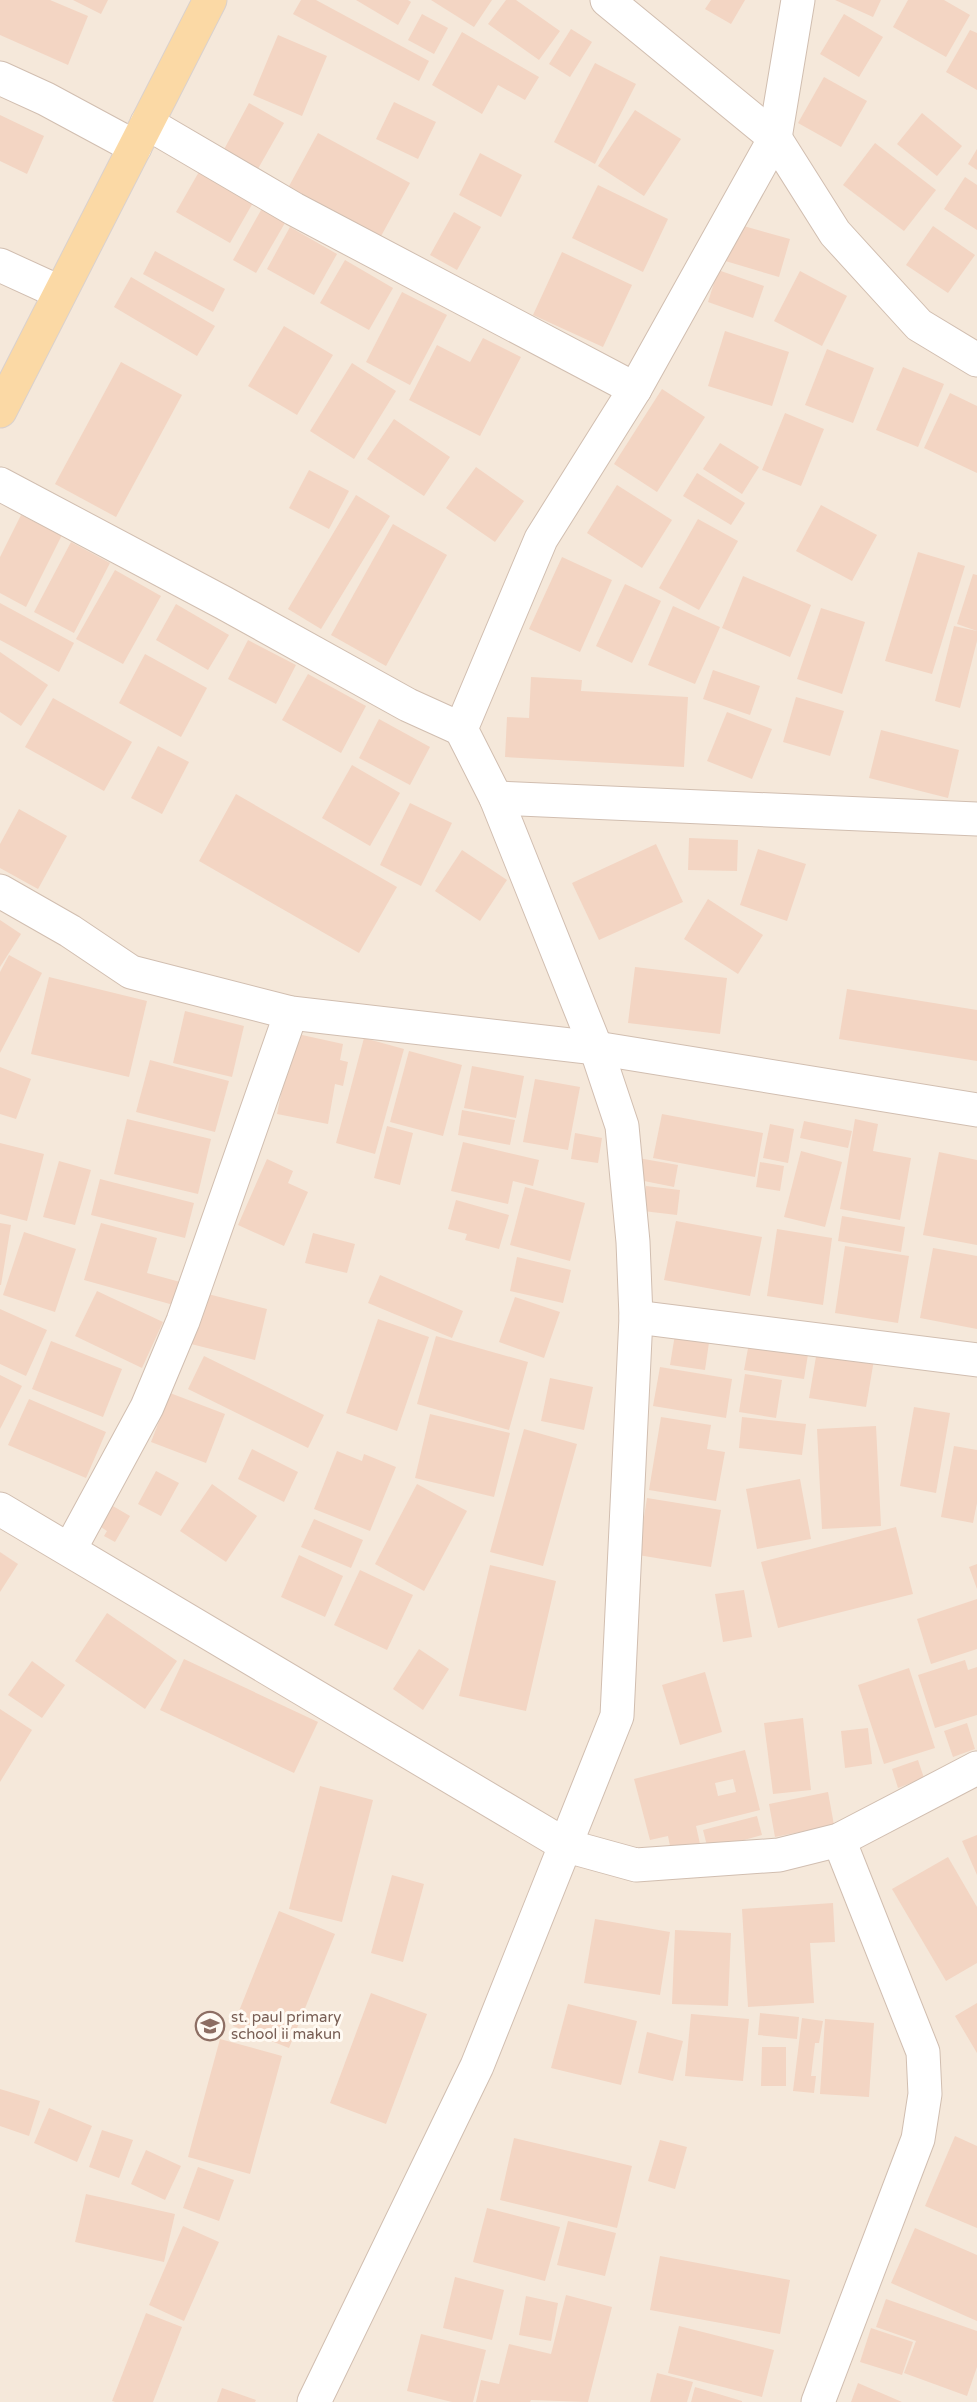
<svg xmlns="http://www.w3.org/2000/svg" width="977" height="2402" font-family="'Varela Round',sans-serif">
<rect width="100%" height="100%" fill="#fdf6ec"/>
<rect fill="#f5e8da" x="0" y="0" width="977" height="2402"/>
<g fill="#f3d5c3" fill-rule="evenodd">
<polygon points="0,0 50,0 88,16 68,65 0,35"/>
<polygon points="73,0 108,0 101,14"/>
<polygon points="301,0 316,0 429,61 419,81 293,14"/>
<polygon points="356,0 408,0 411,2 398,25"/>
<polygon points="431,0 492,0 474,27"/>
<polygon points="506,0 516,0 560,31 539,60 488,24"/>
<polygon points="711,0 745,0 731,24 705,9"/>
<polygon points="835,0 881,0 873,17"/>
<polygon points="908,0 944,0 970,15 946,57 893,27"/>
<polygon points="422,14 448,28 434,54 408,40"/>
<polygon points="844,14 883,37 859,77 820,54"/>
<polygon points="571,29 592,42 570,77 549,64"/>
<polygon points="970,30 977,33 977,90 946,72"/>
<polygon points="462,32 539,77 525,100 498,85 482,114 432,85"/>
<polygon points="278,35 327,56 302,116 253,95"/>
<polygon points="595,63 636,84 595,164 554,142"/>
<polygon points="824,77 867,101 841,147 798,123"/>
<polygon points="394,102 436,122 418,159 376,139"/>
<polygon points="249,103 284,123 255,174 221,155"/>
<polygon points="635,110 681,139 644,196 598,166"/>
<polygon points="922,113 962,146 937,176 897,144"/>
<polygon points="0,115 44,136 27,174 0,161"/>
<polygon points="318,133 410,183 380,238 288,188"/>
<polygon points="875,143 936,190 904,231 843,185"/>
<polygon points="977,149 977,170 968,164"/>
<polygon points="480,153 522,175 501,217 459,195"/>
<polygon points="200,170 254,201 230,243 176,212"/>
<polygon points="965,177 977,185 977,230 944,209"/>
<polygon points="598,185 668,219 643,272 572,238"/>
<polygon points="265,203 289,216 256,273 233,260"/>
<polygon points="454,212 481,227 457,270 430,255"/>
<polygon points="733,223 790,239 779,277 722,260"/>
<polygon points="933,226 975,255 948,293 906,265"/>
<polygon points="290,227 337,254 314,295 267,269"/>
<polygon points="155,251 225,289 213,312 143,274"/>
<polygon points="562,252 632,285 603,347 533,315"/>
<polygon points="345,260 393,288 369,330 320,303"/>
<polygon points="718,270 764,286 753,318 708,302"/>
<polygon points="800,271 847,296 822,346 774,321"/>
<polygon points="131,277 215,326 197,356 114,307"/>
<polygon points="402,292 447,315 410,385 366,362"/>
<polygon points="284,326 333,355 297,415 248,386"/>
<polygon points="725,331 789,352 772,406 708,386"/>
<polygon points="483,338 521,357 480,436 409,400 437,345 470,362"/>
<polygon points="827,349 874,368 853,423 805,405"/>
<polygon points="121,362 182,395 116,517 55,484"/>
<polygon points="352,363 396,391 354,459 310,431"/>
<polygon points="903,367 944,384 918,447 876,430"/>
<polygon points="662,389 705,417 657,492 614,464"/>
<polygon points="950,393 977,406 977,473 924,448"/>
<polygon points="785,413 824,429 801,486 762,470"/>
<polygon points="394,419 450,457 424,496 367,459"/>
<polygon points="720,443 759,467 742,494 703,469"/>
<polygon points="476,467 524,501 495,542 446,508"/>
<polygon points="309,470 349,491 329,529 289,508"/>
<polygon points="697,473 745,503 731,525 683,496"/>
<polygon points="617,485 672,520 642,568 587,533"/>
<polygon points="356,495 390,516 321,629 288,609"/>
<polygon points="821,505 877,535 852,581 796,551"/>
<polygon points="21,515 62,535 26,607 0,593 0,557"/>
<polygon points="698,519 738,541 699,610 659,588"/>
<polygon points="393,524 447,555 386,666 331,635"/>
<polygon points="71,542 110,563 74,633 34,612"/>
<polygon points="918,552 965,566 932,674 885,661"/>
<polygon points="562,557 612,580 580,652 529,629"/>
<polygon points="115,570 161,596 123,664 76,639"/>
<polygon points="973,574 977,575 977,631 957,624"/>
<polygon points="743,576 811,605 790,657 722,628"/>
<polygon points="625,584 661,601 632,663 596,646"/>
<polygon points="0,603 74,643 59,672 0,640"/>
<polygon points="176,604 229,635 208,670 156,640"/>
<polygon points="673,606 720,627 695,684 648,665"/>
<polygon points="821,608 865,622 842,694 797,679"/>
<polygon points="954,626 977,631 977,641 960,708 935,701"/>
<polygon points="248,640 296,665 276,704 228,679"/>
<polygon points="0,652 48,685 21,726 0,712"/>
<polygon points="145,654 207,688 181,737 119,703"/>
<polygon points="713,670 760,686 750,715 703,699"/>
<polygon points="308,674 366,706 341,753 282,720"/>
<polygon points="531,677 582,680 581,691 688,697 684,767 505,757 507,717 529,718"/>
<polygon points="796,697 844,711 830,756 783,742"/>
<polygon points="53,698 132,742 104,791 25,747"/>
<polygon points="727,712 772,729 752,779 707,761"/>
<polygon points="379,719 430,747 410,785 359,758"/>
<polygon points="881,730 959,750 948,798 869,778"/>
<polygon points="158,746 189,762 162,814 131,798"/>
<polygon points="352,765 400,793 370,846 322,818"/>
<polygon points="236,794 397,887 359,953 199,861"/>
<polygon points="410,803 452,823 421,886 380,865"/>
<polygon points="19,809 67,836 38,889 0,868 0,844"/>
<polygon points="689,838 738,840 737,871 688,870"/>
<polygon points="656,844 683,902 599,940 572,883"/>
<polygon points="758,849 806,864 787,921 740,905"/>
<polygon points="462,850 507,880 480,921 435,891"/>
<polygon points="708,899 763,935 738,974 684,939"/>
<polygon points="0,920 21,934 0,967"/>
<polygon points="9,955 42,973 0,1053 0,972"/>
<polygon points="635,967 727,978 720,1034 628,1023"/>
<polygon points="49,977 147,1001 129,1077 31,1054"/>
<polygon points="847,989 977,1010 977,1061 839,1039"/>
<polygon points="185,1011 244,1026 232,1077 173,1063"/>
<polygon points="293,1033 343,1044 340,1060 348,1062 343,1086 335,1084 328,1124 277,1114"/>
<polygon points="364,1038 404,1049 375,1154 336,1143"/>
<polygon points="409,1051 462,1065 443,1136 390,1122"/>
<polygon points="150,1060 229,1081 215,1132 136,1112"/>
<polygon points="472,1066 524,1076 516,1118 464,1108"/>
<polygon points="0,1067 31,1079 16,1119 0,1114"/>
<polygon points="535,1079 580,1087 568,1150 523,1142"/>
<polygon points="462,1110 515,1120 510,1145 458,1135"/>
<polygon points="662,1114 763,1133 755,1177 653,1158"/>
<polygon points="127,1119 211,1139 198,1194 114,1174"/>
<polygon points="855,1119 878,1124 873,1151 911,1158 900,1220 840,1209"/>
<polygon points="804,1121 852,1131 848,1148 800,1138"/>
<polygon points="770,1124 794,1129 788,1163 763,1158"/>
<polygon points="387,1126 413,1133 400,1185 374,1178"/>
<polygon points="575,1133 602,1138 598,1163 571,1159"/>
<polygon points="463,1142 539,1160 533,1186 513,1181 508,1204 451,1191"/>
<polygon points="0,1143 44,1154 27,1221 0,1214"/>
<polygon points="801,1151 842,1162 825,1227 784,1217"/>
<polygon points="939,1152 977,1160 977,1245 923,1235"/>
<polygon points="638,1158 678,1165 674,1187 634,1179"/>
<polygon points="267,1159 293,1171 288,1183 308,1192 284,1246 238,1225"/>
<polygon points="59,1161 91,1170 75,1225 43,1217"/>
<polygon points="760,1162 784,1166 780,1191 756,1187"/>
<polygon points="100,1179 194,1203 185,1238 91,1215"/>
<polygon points="646,1186 680,1190 677,1215 643,1211"/>
<polygon points="525,1187 585,1203 570,1261 510,1245"/>
<polygon points="456,1200 509,1215 499,1249 465,1240 467,1234 448,1229"/>
<polygon points="842,1216 905,1227 901,1252 838,1241"/>
<polygon points="676,1221 762,1237 750,1296 664,1280"/>
<polygon points="0,1223 11,1225 1,1285 0,1285"/>
<polygon points="101,1223 157,1238 147,1273 184,1283 177,1306 84,1280"/>
<polygon points="777,1229 832,1238 823,1305 767,1296"/>
<polygon points="24,1232 76,1249 55,1312 3,1295"/>
<polygon points="313,1233 355,1244 347,1273 305,1263"/>
<polygon points="845,1246 909,1256 898,1323 835,1313"/>
<polygon points="933,1248 977,1256 977,1329 920,1318"/>
<polygon points="517,1257 571,1270 563,1303 510,1291"/>
<polygon points="380,1275 463,1311 452,1338 368,1303"/>
<polygon points="97,1291 163,1322 142,1368 75,1336"/>
<polygon points="204,1293 267,1309 255,1360 191,1344"/>
<polygon points="515,1297 560,1312 544,1358 499,1342"/>
<polygon points="0,1309 47,1330 26,1376 0,1364"/>
<polygon points="678,1316 712,1322 705,1370 670,1365"/>
<polygon points="378,1319 429,1337 397,1431 346,1413"/>
<polygon points="751,1332 810,1342 804,1379 744,1370"/>
<polygon points="820,1333 877,1342 866,1407 809,1398"/>
<polygon points="436,1336 528,1362 509,1430 417,1404"/>
<polygon points="51,1341 122,1369 103,1417 32,1389"/>
<polygon points="204,1356 324,1415 308,1448 188,1389"/>
<polygon points="660,1367 732,1379 726,1418 653,1406"/>
<polygon points="745,1374 782,1380 776,1418 739,1412"/>
<polygon points="0,1375 22,1386 0,1429"/>
<polygon points="550,1378 593,1387 584,1430 541,1421"/>
<polygon points="170,1393 225,1414 206,1463 151,1442"/>
<polygon points="29,1399 106,1432 86,1478 8,1445"/>
<polygon points="914,1407 950,1413 936,1493 900,1486"/>
<polygon points="430,1414 510,1433 494,1497 415,1478"/>
<polygon points="661,1417 711,1425 707,1449 725,1452 716,1501 649,1490"/>
<polygon points="742,1417 806,1424 802,1455 739,1448"/>
<polygon points="876,1426 881,1526 822,1529 817,1429"/>
<polygon points="524,1429 577,1444 543,1566 490,1552"/>
<polygon points="954,1446 977,1450 977,1503 973,1523 941,1517"/>
<polygon points="252,1449 298,1472 284,1502 238,1479"/>
<polygon points="337,1451 362,1461 364,1454 396,1467 370,1531 314,1509"/>
<polygon points="156,1471 179,1483 161,1516 138,1504"/>
<polygon points="800,1479 811,1539 757,1549 746,1489"/>
<polygon points="212,1484 257,1516 226,1562 180,1531"/>
<polygon points="417,1484 467,1511 424,1591 375,1564"/>
<polygon points="647,1498 721,1510 711,1567 638,1555"/>
<polygon points="106,1502 130,1516 115,1542 104,1536 107,1531 95,1523"/>
<polygon points="314,1519 363,1540 351,1568 301,1547"/>
<polygon points="896,1527 913,1594 778,1628 761,1562"/>
<polygon points="0,1552 18,1564 0,1592"/>
<polygon points="299,1555 343,1576 325,1617 281,1597"/>
<polygon points="977,1564 977,1589 969,1567"/>
<polygon points="490,1565 556,1581 526,1711 459,1696"/>
<polygon points="360,1570 413,1595 387,1650 334,1625"/>
<polygon points="744,1590 752,1637 723,1642 715,1594"/>
<polygon points="977,1599 977,1649 931,1664 917,1619"/>
<polygon points="107,1613 177,1661 145,1709 75,1661"/>
<polygon points="419,1649 449,1669 423,1710 393,1689"/>
<polygon points="184,1659 318,1722 294,1773 160,1710"/>
<polygon points="965,1660 968,1670 977,1667 977,1715 935,1728 918,1675"/>
<polygon points="32,1661 65,1685 42,1718 8,1695"/>
<polygon points="909,1668 935,1748 884,1764 858,1685"/>
<polygon points="705,1672 722,1732 680,1745 662,1685"/>
<polygon points="0,1709 32,1730 0,1782"/>
<polygon points="803,1718 811,1790 773,1794 764,1723"/>
<polygon points="967,1723 975,1749 953,1757 944,1731"/>
<polygon points="868,1728 872,1764 845,1768 841,1731"/>
<path d="M745,1750L760,1810L696,1826L700,1844L671,1851L668,1836L650,1840L634,1779ZM733,1779L736,1792L718,1796L715,1783Z"/>
<polygon points="918,1760 924,1778 898,1788 892,1769"/>
<polygon points="320,1786 373,1800 342,1922 289,1909"/>
<polygon points="828,1792 834,1825 775,1837 769,1804"/>
<polygon points="757,1816 762,1835 708,1850 703,1830"/>
<polygon points="977,1835 977,1875 962,1841"/>
<polygon points="948,1857 977,1907 977,1963 946,1981 892,1889"/>
<polygon points="392,1875 424,1884 403,1962 371,1953"/>
<polygon points="833,1903 835,1942 810,1943 814,2003 748,2007 742,1909"/>
<polygon points="279,1911 335,1934 289,2048 233,2026"/>
<polygon points="595,1919 670,1932 660,1995 584,1983"/>
<polygon points="675,1930 731,1933 728,2006 672,2004"/>
<polygon points="371,1993 427,2014 386,2124 330,2103"/>
<polygon points="977,2003 977,2053 955,2016"/>
<polygon points="568,2004 637,2021 621,2085 551,2068"/>
<polygon points="760,2013 799,2017 797,2039 758,2035"/>
<polygon points="691,2014 749,2019 743,2081 685,2076"/>
<polygon points="802,2018 823,2021 819,2043 815,2043 811,2076 816,2076 814,2093 793,2091"/>
<polygon points="825,2019 874,2023 869,2097 820,2094"/>
<polygon points="647,2032 683,2041 673,2081 638,2073"/>
<polygon points="220,2039 282,2056 250,2174 188,2157"/>
<polygon points="762,2047 786,2047 786,2086 761,2086"/>
<polygon points="0,2089 40,2101 29,2136 0,2126"/>
<polygon points="49,2108 92,2126 77,2162 34,2143"/>
<polygon points="102,2130 133,2140 119,2178 89,2167"/>
<polygon points="955,2136 977,2146 977,2228 925,2206"/>
<polygon points="514,2138 632,2166 617,2228 500,2200"/>
<polygon points="660,2140 687,2147 675,2189 648,2181"/>
<polygon points="146,2150 181,2166 165,2200 131,2184"/>
<polygon points="198,2167 234,2180 219,2221 183,2208"/>
<polygon points="86,2194 175,2214 164,2262 75,2242"/>
<polygon points="487,2208 560,2227 545,2281 473,2262"/>
<polygon points="568,2221 616,2233 605,2276 557,2265"/>
<polygon points="183,2226 219,2242 184,2321 149,2305"/>
<polygon points="915,2228 977,2255 977,2321 891,2283"/>
<polygon points="660,2256 790,2280 780,2334 650,2310"/>
<polygon points="455,2277 504,2290 492,2340 443,2328"/>
<polygon points="566,2295 612,2307 588,2402 531,2400 530,2402 476,2402 481,2380 499,2384 509,2344 551,2354"/>
<polygon points="526,2296 558,2303 551,2341 519,2335"/>
<polygon points="886,2299 977,2331 977,2367 967,2396 904,2373 916,2341 876,2327"/>
<polygon points="146,2313 182,2327 153,2402 115,2402 112,2401"/>
<polygon points="679,2326 774,2350 762,2397 668,2373"/>
<polygon points="871,2328 913,2342 902,2375 860,2362"/>
<polygon points="421,2334 486,2350 473,2402 452,2402 407,2391"/>
<polygon points="657,2373 693,2382 687,2402 650,2402"/>
<polygon points="858,2383 902,2402 851,2402"/>
<polygon points="695,2387 742,2401 742,2402 691,2402"/>
<polygon points="222,2388 256,2400 255,2402 217,2402"/>
</g>
<g fill="none" stroke-linecap="round" stroke-linejoin="round">
<g stroke="#d1beb0" stroke-width="35">
<g id="minor">
<polyline points="607,0 775,138 835,233 919,325 977,360"/>
<polyline points="0,78 46,99 135,147"/>
<polyline points="147,123 294,209 635,389"/>
<polyline points="0,265 59,292"/>
<polyline points="0,484 224,603 408,705 461,729"/>
<polyline points="496,798 977,819"/>
<polyline points="0,891 70,931 131,972 291,1013 596,1048 977,1110"/>
<polyline points="636,1317 977,1360"/>
<polyline points="0,1509 567,1846 636,1865 779,1855 839,1840 977,1768"/>
<polyline points="70,1549 147,1407 183,1321 291,1013"/>
<polyline points="314,2402 477,2066 617,1716 636,1317 633,1242 622,1126 596,1048 496,798 461,729 541,539 635,389 775,138 798,0"/>
<polyline points="818,2402 918,2139 925,2094 923,2052 839,1840"/>
</g>
</g>
<g stroke="#dad1cd" stroke-width="35">
<polyline id="major" points="0,411 210,0"/>
</g>
<use href="#minor" stroke="#fff" stroke-width="33"/>
<use href="#major" stroke="#fbd9a5" stroke-width="33"/>
</g>
<defs>
<g id="school-ring" transform="scale(1.5)"><circle r="9.5" fill="#fffaf3" stroke="#8d6e63" stroke-width="1.5"/><path d="M0-5L7-2L0 1L-7-2ZM-4 1L0 2.5L4 1V4Q0 6-4 4Z" fill="#8d6e63"/></g>
</defs>
<g fill-rule="evenodd">
<use href="#school-ring" x="210" y="2026"/>
</g>
<g text-anchor="middle" stroke-width="6" stroke-linejoin="round" paint-order="stroke">
<g font-size="15" fill="#785e54" stroke="#fffaf3" text-anchor="start">
<text x="231" y="2022">st. paul primary<tspan x="231" dy="17">school ii makun</tspan></text>
</g>
</g>
</svg>
